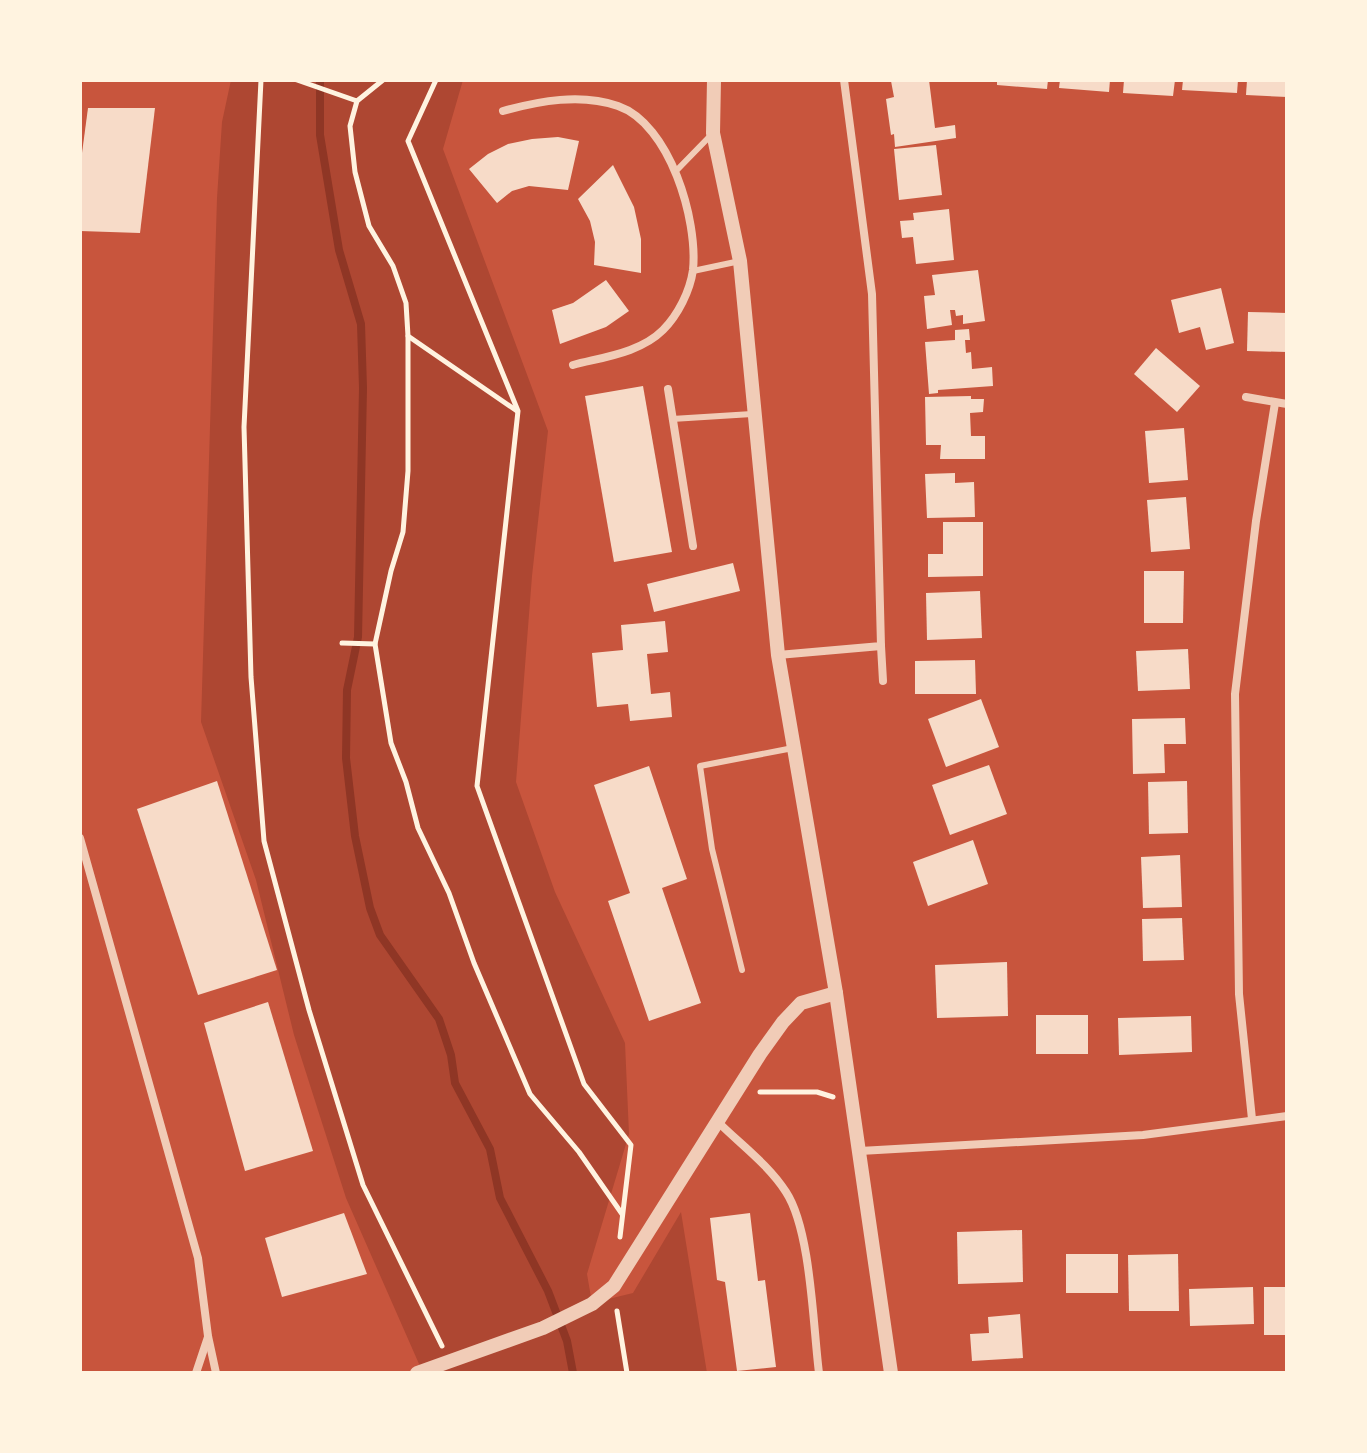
<svg xmlns="http://www.w3.org/2000/svg" width="1367" height="1453" font-family="Montserrat,sans-serif">
<rect width="100%" height="100%" fill="#c8553d"/>
<polygon fill="#ae4732" points="231,80 463,80 443,149 548,431 532,576 516,782 555,892 625,1043 629,1134 587,1274 592,1303 633,1293 681,1212 707,1373 423,1373 346,1198 294,1035 256,880 201,722 217,198 222,122"/>
<g fill="none" stroke-linecap="round" stroke-linejoin="round">
<polyline stroke="#8f3625" stroke-width="8" points="320,80 320,135 339,250 361,324 363,388 358,637 347,690 346,758 355,836 370,908 380,935 439,1019 451,1055 455,1083 490,1149 500,1198 548,1291 567,1341 573,1373"/>
</g>
<g fill="#f7dbc8">
<polygon points="929,80 935,128 955,125 956,138 895,147 894,134 891,135 886,99 894,97 891,81"/>
<polygon points="997,80 1048,80 1047,89 997,85"/>
<polygon points="1060,80 1110,80 1109,92 1059,88"/>
<polygon points="1124,80 1175,80 1173,96 1123,93"/>
<polygon points="1183,80 1238,80 1237,93 1182,90"/>
<polygon points="1247,80 1287,80 1287,97 1246,95"/>
<polygon points="88,108 155,108 140,233 80,231 80,168"/>
<polygon points="558,137 579,141 568,190 529,186 512,191 497,203 469,169 488,154 508,144 532,139"/>
<polygon points="936,145 942,195 899,200 894,149"/>
<polygon points="613,165 634,207 641,239 641,273 594,265 595,242 590,221 578,199"/>
<polygon points="949,209 954,260 916,264 913,237 902,238 900,221 914,220 913,213"/>
<polygon points="978,270 985,321 963,324 963,315 956,316 955,310 950,310 952,325 927,329 924,296 935,295 932,275"/>
<polygon points="606,280 629,311 606,327 560,344 552,310 573,303"/>
<polygon points="1221,288 1234,343 1206,350 1200,327 1179,333 1171,300"/>
<polygon points="1248,312 1287,313 1287,352 1247,351"/>
<polygon points="969,329 970,340 965,340 966,353 971,352 972,369 992,367 993,386 938,390 938,393 929,394 925,342 955,340 955,330"/>
<polygon points="1156,348 1200,386 1177,412 1134,374"/>
<polygon points="643,386 672,552 614,562 585,396"/>
<polygon points="971,396 971,399 984,399 983,412 970,413 971,436 985,436 985,459 940,459 941,445 926,445 925,397"/>
<polygon points="1184,428 1188,480 1149,483 1145,431"/>
<polygon points="955,473 955,483 974,482 975,517 927,518 925,474"/>
<polygon points="1186,497 1190,549 1151,552 1147,500"/>
<polygon points="943,522 983,522 983,576 928,577 928,554 943,554"/>
<polygon points="733,563 740,591 654,612 647,584"/>
<polygon points="1144,571 1184,571 1183,623 1144,623"/>
<polygon points="980,591 982,638 927,640 926,593"/>
<polygon points="665,621 668,652 647,654 651,694 670,692 672,717 630,721 628,704 597,707 592,653 623,650 621,625"/>
<polygon points="1188,649 1190,689 1138,691 1136,651"/>
<polygon points="975,660 976,694 915,694 915,661"/>
<polygon points="981,699 999,747 946,767 928,719"/>
<polygon points="1185,718 1186,744 1164,744 1165,773 1133,774 1132,719"/>
<polygon points="989,765 1007,814 950,835 932,785"/>
<polygon points="649,766 687,879 662,888 701,1003 649,1021 608,901 630,893 594,785"/>
<polygon points="217,781 277,970 198,995 137,809"/>
<polygon points="1187,781 1188,833 1149,834 1148,782"/>
<polygon points="973,840 988,884 928,906 913,862"/>
<polygon points="1180,855 1182,907 1143,908 1141,857"/>
<polygon points="1182,918 1184,960 1143,961 1142,919"/>
<polygon points="1007,962 1008,1016 937,1018 935,965"/>
<polygon points="268,1002 313,1151 245,1171 204,1023"/>
<rect x="1036" y="1015" width="52" height="39"/>
<polygon points="1191,1016 1192,1052 1119,1055 1118,1018"/>
<polygon points="344,1213 367,1274 282,1297 265,1238"/>
<polygon points="750,1213 758,1281 765,1280 776,1367 737,1371 725,1282 717,1280 710,1218"/>
<polygon points="1022,1230 1023,1282 958,1284 957,1232"/>
<rect x="1066" y="1254" width="52" height="39"/>
<polygon points="1178,1254 1179,1311 1129,1311 1128,1255"/>
<polygon points="1253,1287 1254,1324 1190,1326 1189,1289"/>
<rect x="1264" y="1287" width="23" height="48"/>
<polygon points="1020,1314 1023,1358 972,1361 970,1334 989,1333 988,1317"/>
</g>
<g fill="none" stroke-linecap="round" stroke-linejoin="round">
<g stroke="#fff3e0" stroke-width="5">
<polyline points="261,80 244,427 251,677 264,841 309,1010 363,1185 442,1346"/>
<polyline points="297,80 357,101"/>
<polyline points="383,80 357,101 350,126 355,172 369,226 393,266 406,303 408,336 517,411"/>
<polyline points="436,80 408,141 518,411 477,786 584,1084 631,1145 620,1237"/>
<polyline points="408,336 408,471 403,532 391,571 375,644 391,743 406,782 418,828 449,893 474,963 530,1094 579,1152 622,1214"/>
<polyline points="342,643 375,644"/>
<polyline points="760,1092 817,1092 833,1097"/>
<polyline points="617,1311 627,1373"/>
</g>
<g stroke="#f1ccb7" stroke-width="6">
<polyline points="676,171 713,133"/>
<polyline points="693,271 740,261"/>
<polyline points="672,419 752,414"/>
<polyline points="742,970 712,849 700,766 793,748"/>
</g>
<g stroke="#f1ccb7" stroke-width="8">
<path d="M503,111C539,101 581,93 618,106C670,124 698,220 693,270C690,291 678,315 663,330C640,353 603,357 573,365"/>
<polyline points="668,389 693,546"/>
<polyline points="1246,397 1287,404"/>
<polyline points="881,646 883,681"/>
<polyline points="778,655 881,646 872,294 844,80"/>
<polyline points="80,838 198,1258 208,1336 216,1373"/>
<polyline points="1252,1119 1239,994 1235,694 1256,521 1275,403"/>
<path d="M717,1121C740,1144 769,1165 786,1192C811,1230 813,1326 819,1373"/>
<polyline points="860,1151 1143,1135 1287,1116"/>
<polyline points="196,1373 208,1337"/>
</g>
<g stroke="#f1ccb7" stroke-width="14">
<polyline points="714,80 713,133 740,261 778,655 836,993 891,1373"/>
<polyline points="417,1373 543,1328 592,1304 614,1286 760,1054 783,1022 801,1003 836,993"/>
</g>
</g>
<rect width="1367" height="1453" fill="none" stroke="#fff3e0" stroke-width="164"/>
</svg>
